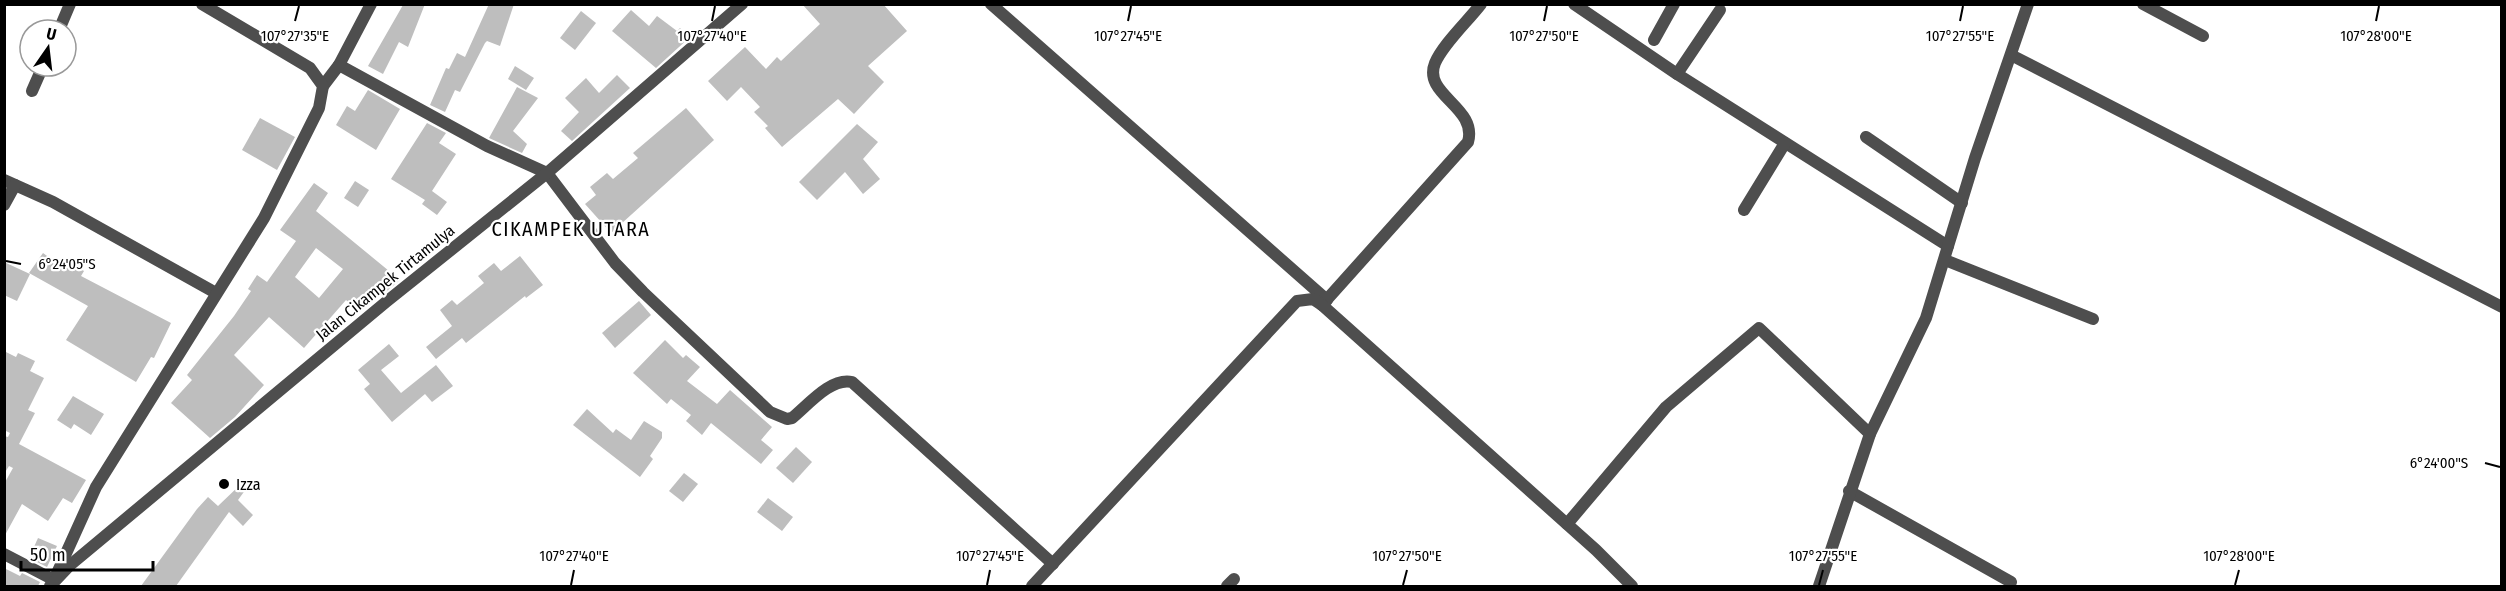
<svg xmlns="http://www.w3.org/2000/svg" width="2506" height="591" font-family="'Fira Sans Condensed',sans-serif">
<rect width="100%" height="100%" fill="#fff"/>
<g fill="#bebebe" fill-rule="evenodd">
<polygon points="425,4 408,47 399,42 383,74 368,66 403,5"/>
<polygon points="489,4 514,4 500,46 487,41 485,43 460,92 455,90 445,112 430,105 446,68 449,69 457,53 465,57"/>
<polygon points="802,4 883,4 907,31 868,66 884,82 854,114 838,99 782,147 765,128 768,126 754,112 760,107 741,87 727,101 708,81 745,47 766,69 777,57 781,61 820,24"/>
<polygon points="631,10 649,26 657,16 677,31 680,28 690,37 656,68 612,31"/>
<polygon points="581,11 596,23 575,50 560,38"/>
<polygon points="515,66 534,78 526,90 508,79"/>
<polygon points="617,75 630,88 572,141 561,131 579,112 565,98 586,78 599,93"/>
<polygon points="517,87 538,98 513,131 527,144 522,153 489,138"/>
<polygon points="368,90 400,109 376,150 336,125 347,106 355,111"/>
<polygon points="686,108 714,140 611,233 585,204 596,195 590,187 607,173 613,179 638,158 633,153"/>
<polygon points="260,118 295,137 277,170 242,150"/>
<polygon points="427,123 446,133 439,143 456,154 432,191 447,202 437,215 422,204 425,200 391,179"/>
<polygon points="857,124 878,142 863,159 880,179 863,194 845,172 817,200 799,182"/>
<polygon points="355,181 369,190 358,207 344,198"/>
<path d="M314,183L328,193L316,211L400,280L382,295L375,287L357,309L346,300L304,348L269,317L234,355L264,385L235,417L210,438L171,403L192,380L187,375L234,316L251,291L248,289L257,275L267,282L296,241L280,230ZM316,248L343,269L319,298L295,277Z"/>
<polygon points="43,253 62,267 66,260 84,271 81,276 171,323 154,358 151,357 136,382 66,340 88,306 29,273"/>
<polygon points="520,256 543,285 526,298 525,296 466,343 462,338 436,359 426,347 452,326 440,310 452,300 457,305 484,283 478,276 494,263 501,271"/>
<polygon points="4,262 30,274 17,301 4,295"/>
<polygon points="639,301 651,315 615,348 602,333"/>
<polygon points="665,340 683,358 686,355 700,367 687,381 717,404 730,390 772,427 761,440 773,450 761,464 711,423 702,435 686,421 691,415 671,399 667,404 633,373"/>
<polygon points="389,344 399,356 381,370 401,393 436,365 453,386 432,402 425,394 392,422 364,389 370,384 358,370"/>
<polygon points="4,351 16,357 18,353 35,361 30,371 44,378 28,410 35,413 19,444 86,480 72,503 63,498 48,521 22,504 4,537 4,484 13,468 9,466 4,474 4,436 8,437 10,433 4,430"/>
<polygon points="73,396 104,414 91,435 74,424 71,429 57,420"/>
<polygon points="587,409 613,433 616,429 631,440 644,421 662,432 662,438 650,456 653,459 640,477 573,425"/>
<polygon points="796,447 812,462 793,483 776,468"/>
<polygon points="684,473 698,484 683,502 669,491"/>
<polygon points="241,484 246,489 238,500 253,515 243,526 229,512 176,586 141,586 197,509 208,497 218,506"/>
<polygon points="768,498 793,517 782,531 757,512"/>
<polygon points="38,538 57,546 47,567 29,558"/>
<polygon points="4,568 20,576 22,573 40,582 38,586 4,586"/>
</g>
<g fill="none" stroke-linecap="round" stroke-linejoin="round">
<g stroke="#4e4e4e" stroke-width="12">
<polyline points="991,4 1327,300"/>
<polyline points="1574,4 1677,74 1948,246"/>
<polyline points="2143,4 2203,36"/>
<polyline points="59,30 70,4"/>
<polyline points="1654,40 1674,4"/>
<polyline points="2011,55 2502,307"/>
<path d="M339,65L487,146L547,173L615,263L643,292L770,412L787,419L792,418C808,405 831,377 852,382L1053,564"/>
<polyline points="1677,74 1720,10"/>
<polyline points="323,86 339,65 371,4"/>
<polyline points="32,91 43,66"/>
<polyline points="1866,137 1962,203"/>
<polyline points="4,180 53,202 216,293"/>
<polyline points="4,205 15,185"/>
<polyline points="1744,210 1785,143"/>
<polyline points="1945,260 2093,319"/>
<path d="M1322,305L1468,142C1478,107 1422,95 1435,63C1443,44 1468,21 1481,4"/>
<polyline points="1849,491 2011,582"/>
<polyline points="1567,524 1666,407 1759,328 1870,434"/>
<polyline points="4,554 54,580 96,487 264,218 319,108 323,86 310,68 202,4"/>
<polyline points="1032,586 1297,301 1313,299 1322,305 1596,550 1632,586"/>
<polyline points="1227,586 1234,579"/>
<polyline points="1819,586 1870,434 1926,318 1975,158 2028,4"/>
</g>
<polyline stroke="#4e4e4e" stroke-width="12" points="50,586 69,566 386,302 547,173 742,4"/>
</g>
<path fill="none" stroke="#000" stroke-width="2" d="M295,21L299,6M712,21L715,6M1128,21L1131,6M1544,21L1547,6M1960,21L1963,6M2376,21L2379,6M6,261L21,264M2485,463L2500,467M571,585L574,570M987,585L990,570M1403,585L1407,570M1819,585L1823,570M2235,585L2239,570"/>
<circle fill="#000" stroke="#fff" stroke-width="2" cx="224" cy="484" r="6"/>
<g text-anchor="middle" stroke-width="4.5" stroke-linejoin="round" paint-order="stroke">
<g font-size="16" fill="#000" stroke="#fff">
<text transform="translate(385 282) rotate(-39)" y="6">Jalan Cikampek Tirtamulya</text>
</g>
<g font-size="16" fill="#000" stroke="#fff" text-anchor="start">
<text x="236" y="490">Izza</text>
</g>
<g font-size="20" letter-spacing="1.5" fill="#000" stroke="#fff">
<text x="571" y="236">CIKAMPEK UTARA</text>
</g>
</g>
<g font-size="15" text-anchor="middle" fill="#000" stroke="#fff" stroke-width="4.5" stroke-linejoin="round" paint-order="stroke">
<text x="295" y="41">107°27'35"E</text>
<text x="712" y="41">107°27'40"E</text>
<text x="1128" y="41">107°27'45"E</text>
<text x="1544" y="41">107°27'50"E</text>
<text x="1960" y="41">107°27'55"E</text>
<text x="2376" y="41">107°28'00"E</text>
<text x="67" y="269">6°24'05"S</text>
<text x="2439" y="468">6°24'00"S</text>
<text x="574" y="561">107°27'40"E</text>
<text x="990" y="561">107°27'45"E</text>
<text x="1407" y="561">107°27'50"E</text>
<text x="1823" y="561">107°27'55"E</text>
<text x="2239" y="561">107°28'00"E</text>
</g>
<rect width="2506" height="591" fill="none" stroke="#000000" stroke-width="12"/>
<g transform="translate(48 48) rotate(14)"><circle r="28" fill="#ffffff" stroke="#999999" stroke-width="1.5"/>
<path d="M0-4.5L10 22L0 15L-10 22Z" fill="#000000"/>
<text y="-9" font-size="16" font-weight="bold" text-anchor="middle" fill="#000000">U</text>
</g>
<path d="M21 561v9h132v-9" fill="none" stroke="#000000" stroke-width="3"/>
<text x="30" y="561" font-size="18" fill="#000000" stroke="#ffffff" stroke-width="4.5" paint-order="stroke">50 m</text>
</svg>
